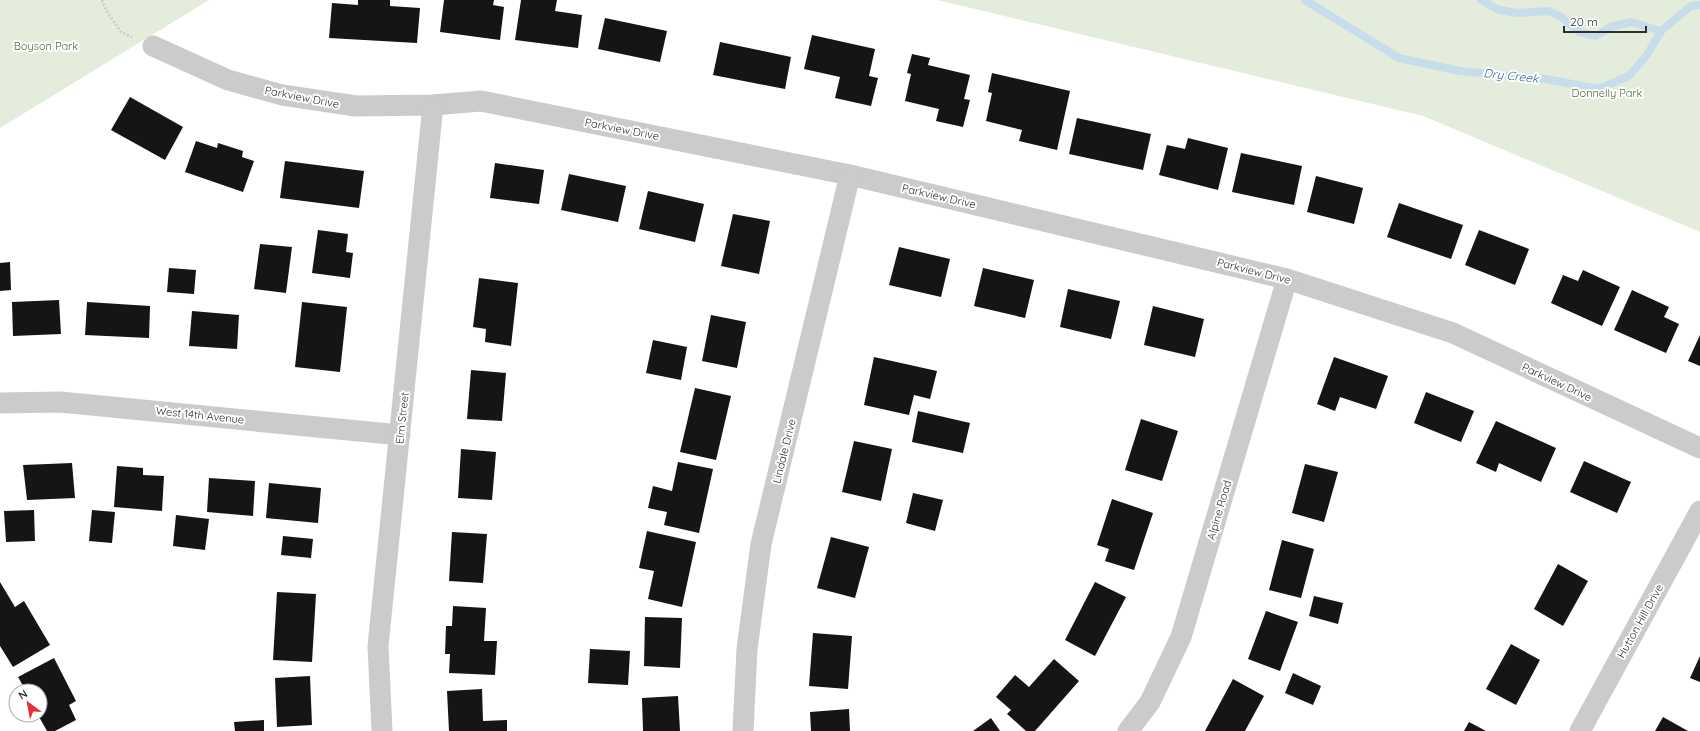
<svg xmlns="http://www.w3.org/2000/svg" width="1700" height="731" font-family="Quicksand,sans-serif">
<rect width="100%" height="100%" fill="#fff"/>
<g fill="#e4ecdc">
<polygon points="0,0 209,0 0,128"/>
<polygon points="937,0 1700,0 1700,232 1423,116"/>
</g>
<g fill="none" stroke-linecap="round" stroke-linejoin="round">
<g stroke="#c7ddec" stroke-width="8">
<polyline points="1305,0 1399,58 1460,71 1546,79 1598,89 1629,76 1647,55 1661,31 1691,6 1700,5"/>
<polyline points="1481,0 1499,10 1518,13 1548,11 1560,16 1579,32 1596,36 1610,27 1631,22 1661,31"/>
</g>
</g>
<g fill="#151515">
<polygon points="358,0 390,0 390,6 420,8 417,43 329,38 332,3 358,5"/>
<polygon points="444,0 494,0 493,5 504,7 500,40 440,32"/>
<polygon points="521,0 557,0 555,11 582,15 578,48 515,40"/>
<polygon points="605,18 667,31 660,62 598,49"/>
<polygon points="812,35 875,49 869,76 878,78 871,106 835,98 840,77 804,69"/>
<polygon points="720,42 791,57 785,89 713,75"/>
<polygon points="912,54 930,58 928,65 970,75 964,99 970,100 963,127 936,121 939,109 905,101 911,74 907,73"/>
<polygon points="992,73 1070,91 1057,150 1019,141 1022,130 986,121 992,93 988,92"/>
<polygon points="130,97 183,127 165,160 111,130"/>
<polygon points="1077,118 1151,134 1143,170 1069,154"/>
<polygon points="1188,138 1228,148 1218,190 1159,175 1167,145 1185,149"/>
<polygon points="196,141 217,148 218,143 243,151 242,157 254,161 243,192 185,172"/>
<polygon points="1241,153 1302,166 1294,205 1232,192"/>
<polygon points="285,161 364,171 359,208 280,198"/>
<polygon points="495,163 544,170 539,204 490,198"/>
<polygon points="569,174 626,186 618,222 561,210"/>
<polygon points="1316,176 1363,188 1354,224 1307,212"/>
<polygon points="648,191 704,204 695,242 639,229"/>
<polygon points="1399,203 1463,225 1451,259 1387,237"/>
<polygon points="733,214 770,221 759,274 721,266"/>
<polygon points="318,230 348,234 346,252 353,253 350,278 312,273"/>
<polygon points="1479,230 1529,249 1515,285 1465,265"/>
<polygon points="260,244 292,247 286,293 254,289"/>
<polygon points="899,247 950,259 941,297 889,285"/>
<polygon points="10,262 11,290 0,291 0,263"/>
<polygon points="169,268 196,270 194,294 167,292"/>
<polygon points="983,268 1034,280 1025,318 974,306"/>
<polygon points="1583,270 1620,287 1602,326 1551,303 1563,275 1578,281"/>
<polygon points="479,278 518,283 511,346 485,342 486,329 473,327"/>
<polygon points="1068,289 1120,301 1111,339 1060,327"/>
<polygon points="1632,290 1669,307 1664,317 1679,324 1666,353 1614,330"/>
<polygon points="59,300 61,334 13,336 12,302"/>
<polygon points="87,302 150,306 149,338 85,335"/>
<polygon points="302,302 347,307 340,372 295,367"/>
<polygon points="1153,306 1204,319 1195,357 1144,345"/>
<polygon points="192,311 239,315 237,349 189,346"/>
<polygon points="711,315 746,322 737,368 702,361"/>
<polygon points="1700,335 1700,366 1688,361"/>
<polygon points="653,340 687,347 681,380 646,373"/>
<polygon points="874,357 937,371 930,399 914,395 909,415 864,405"/>
<polygon points="1334,357 1388,376 1376,409 1340,397 1335,411 1317,404"/>
<polygon points="471,370 506,373 502,421 467,419"/>
<polygon points="695,388 731,396 716,460 680,452"/>
<polygon points="1426,392 1474,411 1461,442 1414,423"/>
<polygon points="918,411 970,423 963,453 912,442"/>
<polygon points="1141,419 1178,431 1162,481 1125,470"/>
<polygon points="1496,421 1556,448 1541,482 1499,463 1496,472 1476,463"/>
<polygon points="854,441 892,449 881,501 842,492"/>
<polygon points="461,449 496,452 492,500 458,498"/>
<polygon points="1584,461 1631,482 1617,513 1570,492"/>
<polygon points="678,462 713,469 699,533 664,525 667,512 648,508 653,486 672,491"/>
<polygon points="72,463 75,498 27,500 23,465"/>
<polygon points="1305,464 1338,472 1324,522 1292,513"/>
<polygon points="117,466 143,468 143,475 164,476 162,511 114,507"/>
<polygon points="209,478 255,481 253,516 207,512"/>
<polygon points="269,483 321,488 318,523 266,518"/>
<polygon points="913,493 943,500 935,531 906,523"/>
<polygon points="1112,499 1153,513 1134,570 1105,561 1109,549 1097,545"/>
<polygon points="34,510 35,541 6,542 4,511"/>
<polygon points="92,510 115,512 112,543 89,541"/>
<polygon points="176,515 209,519 205,550 173,546"/>
<polygon points="647,531 696,542 682,607 648,599 654,571 639,568"/>
<polygon points="452,532 487,534 483,583 449,581"/>
<polygon points="283,536 313,539 311,558 281,555"/>
<polygon points="831,537 869,547 855,598 817,588"/>
<polygon points="1282,540 1314,549 1301,598 1269,590"/>
<polygon points="1558,564 1588,581 1563,626 1534,609"/>
<polygon points="0,582 15,607 24,601 50,645 13,667 0,646"/>
<polygon points="1095,582 1126,597 1095,656 1065,640"/>
<polygon points="277,592 316,594 312,662 273,660"/>
<polygon points="1314,596 1343,603 1338,624 1309,616"/>
<polygon points="453,606 486,608 484,641 497,641 495,675 449,673 450,654 445,654 446,626 452,626"/>
<polygon points="1266,611 1298,622 1280,671 1248,659"/>
<polygon points="645,617 682,618 680,668 644,666"/>
<polygon points="813,633 852,636 848,689 809,686"/>
<polygon points="1511,644 1540,660 1516,705 1486,689"/>
<polygon points="590,649 630,651 628,685 588,683"/>
<polygon points="1700,656 1700,682 1690,678"/>
<polygon points="54,658 76,701 69,705 76,720 55,731 47,731 38,715 40,715 40,691 26,691 18,677"/>
<polygon points="1054,659 1079,681 1035,731 1026,731 1007,714 1011,710 996,697 1015,675 1029,687"/>
<polygon points="1293,673 1321,686 1313,705 1285,693"/>
<polygon points="310,676 312,725 277,727 275,678"/>
<polygon points="1233,679 1264,696 1245,731 1205,731"/>
<polygon points="482,689 483,721 507,720 507,731 449,731 447,691"/>
<polygon points="678,696 680,731 643,731 642,698"/>
<polygon points="849,709 850,731 811,731 810,712"/>
<polygon points="1663,717 1688,731 1655,731"/>
<polygon points="991,718 1000,731 973,731"/>
<polygon points="264,720 264,731 235,731 234,722"/>
<polygon points="1469,722 1486,731 1464,731"/>
</g>
<g fill="none" stroke-linecap="round" stroke-linejoin="round">
<polyline stroke="#cbcbcb" stroke-width="2.5" stroke-dasharray="2 2" stroke-linecap="butt" points="102,0 106,10 121,32 132,37"/>
<g stroke="#cbcbcb" stroke-width="21">
<polyline points="153,46 228,80 282,95 356,106 433,105 481,101 850,175 1287,279 1453,333 1700,448"/>
<polyline points="0,403 60,402 400,435"/>
<polyline points="382,731 378,646 433,105"/>
<polyline points="743,731 747,649 761,544 850,175"/>
<polyline points="1128,731 1150,702 1181,637 1287,279"/>
<polyline points="1580,731 1700,511"/>
</g>
</g>
<g text-anchor="middle" stroke-width="4" stroke-linejoin="round" paint-order="stroke">
<g font-size="11" fill="#506b3b" stroke="#fff">
<text x="46" y="50">Boyson Park</text>
<text x="1607" y="97">Donnelly Park</text>
</g>
<g font-size="11" fill="#2e2e2e" stroke="#fff">
<text transform="translate(302 97) rotate(11)" y="4">Parkview Drive</text>
<text transform="translate(622 129) rotate(11)" y="4">Parkview Drive</text>
<text transform="translate(939 196) rotate(13)" y="4">Parkview Drive</text>
<text transform="translate(1254 271) rotate(14)" y="4">Parkview Drive</text>
<text transform="translate(1557 382) rotate(25)" y="4">Parkview Drive</text>
<text transform="translate(200 415) rotate(6)" y="4">West 14th Avenue</text>
<text transform="translate(402 418) rotate(-84)" y="4">Elm Street</text>
<text transform="translate(784 451) rotate(-76)" y="4">Lindale Drive</text>
<text transform="translate(1219 510) rotate(-74)" y="4">Alpine Road</text>
<text transform="translate(1640 621) rotate(-61)" y="4">Hutton Hill Drive</text>
</g>
<g font-size="12" font-style="italic" fill="#3b6d92" stroke="#fff">
<text transform="translate(1511 76) rotate(6)" y="4">Dry Creek</text>
</g>
</g>
<g transform="translate(28 703) rotate(328)"><circle r="19" fill="#ffffff" stroke="#ababab"/>
<path d="M0-3L7 15L0 10L-7 15Z" fill="#e82d36"/>
<text y="-6" font-size="11" font-weight="bold" text-anchor="middle" fill="#2e2e2e">N</text>
</g>
<path d="M1564 26v6h82v-6" fill="none" stroke="#2e2e2e" stroke-width="2"/>
<text x="1570" y="26" font-size="12" fill="#2e2e2e" stroke="#ffffff" stroke-width="3" paint-order="stroke">20 m</text>
</svg>
